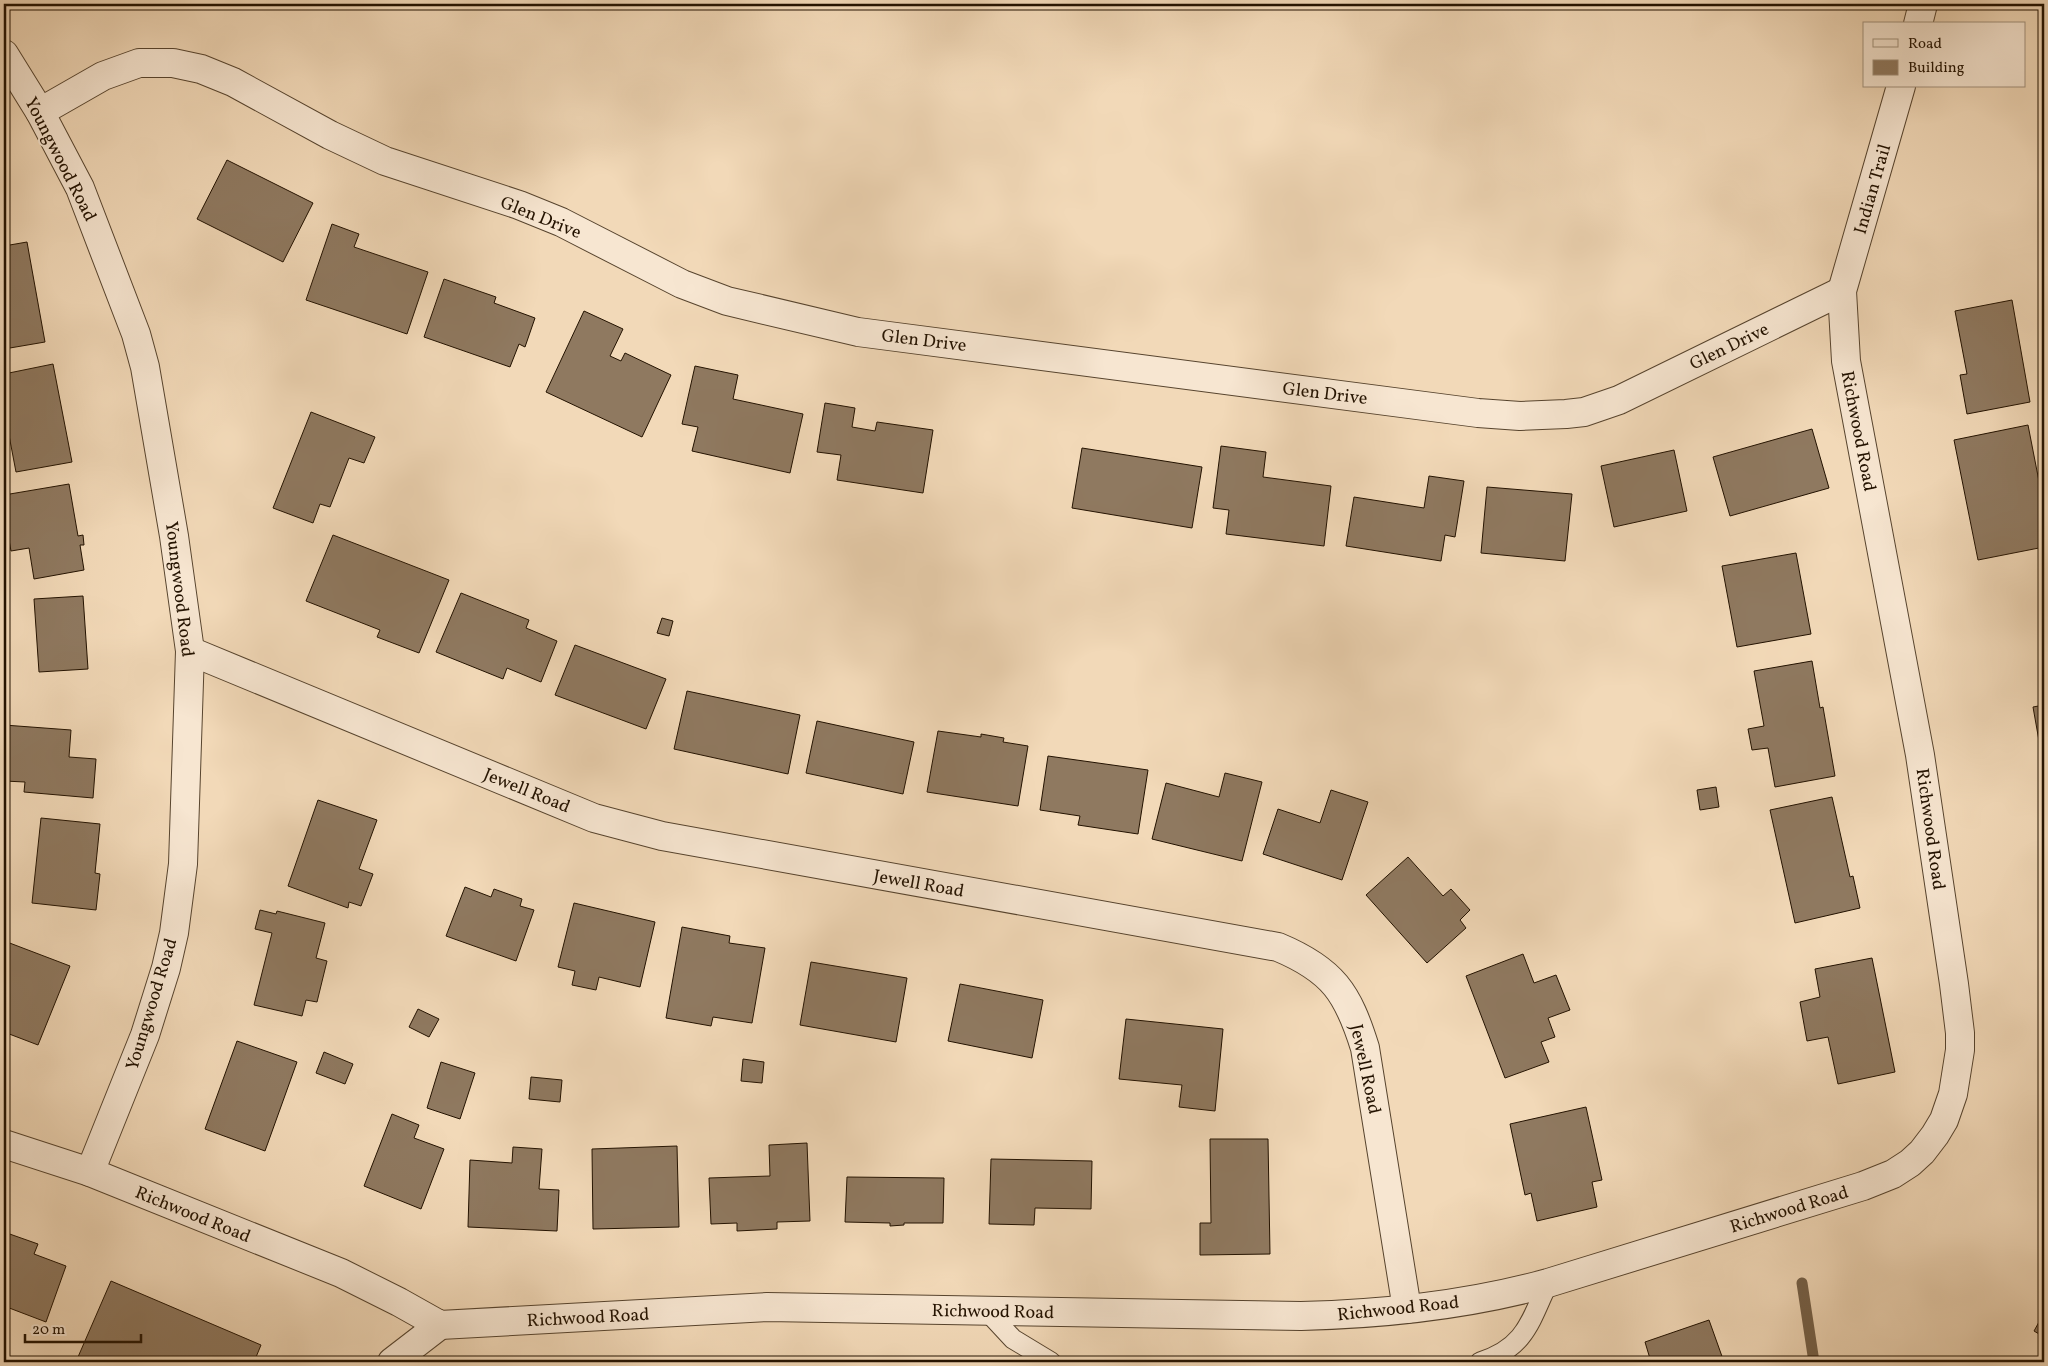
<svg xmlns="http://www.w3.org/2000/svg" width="2048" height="1366" font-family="Vollkorn,serif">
<rect width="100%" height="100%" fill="#f2d9b8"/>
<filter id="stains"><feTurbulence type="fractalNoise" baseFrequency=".004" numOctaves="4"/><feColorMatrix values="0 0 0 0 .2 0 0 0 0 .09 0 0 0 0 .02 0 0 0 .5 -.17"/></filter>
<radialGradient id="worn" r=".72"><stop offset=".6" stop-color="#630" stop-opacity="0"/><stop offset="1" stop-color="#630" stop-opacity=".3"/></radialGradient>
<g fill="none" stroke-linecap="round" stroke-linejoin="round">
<polyline stroke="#756149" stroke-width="11" points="1802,1283 1814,1362"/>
</g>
<g fill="#8f7960" stroke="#231200">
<polygon points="227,160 313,203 283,262 197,219"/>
<polygon points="332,224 359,234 354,247 428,272 407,334 306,300"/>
<polygon points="27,242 45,342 4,349 4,246"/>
<polygon points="444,279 496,297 494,303 535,318 525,347 519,344 510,367 424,337"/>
<polygon points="2012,300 2030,402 1967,414 1960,375 1967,374 1955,311"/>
<polygon points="584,311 623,329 610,356 621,361 625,353 671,375 642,437 546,392"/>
<polygon points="53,364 72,462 16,472 4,409 4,374"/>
<polygon points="695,366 738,375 733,399 803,414 790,473 692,451 698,427 682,424"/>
<polygon points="825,403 855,408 852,427 875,431 877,422 933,430 923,493 837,480 841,455 817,452"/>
<polygon points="311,412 375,437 364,463 349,458 330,507 320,504 313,523 273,508"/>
<polygon points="2028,425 2044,507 2044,547 1978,560 1954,440"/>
<polygon points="1812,429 1829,488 1730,516 1713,457"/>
<polygon points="1221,446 1266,452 1263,477 1331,486 1324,546 1226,534 1229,510 1213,508"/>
<polygon points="1082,448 1202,467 1192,528 1072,508"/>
<polygon points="1674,450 1687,511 1614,527 1601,466"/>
<polygon points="1429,476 1464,481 1455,537 1445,535 1441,561 1346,546 1354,497 1424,508"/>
<polygon points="69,484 78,536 83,535 84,545 80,545 84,570 34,579 29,548 11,551 4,512 4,495"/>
<polygon points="1487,487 1572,494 1565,561 1481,553"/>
<polygon points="333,535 449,580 419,653 377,637 380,630 306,601"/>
<polygon points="1796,553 1811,634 1737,647 1722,566"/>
<polygon points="461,593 529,620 526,628 557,641 541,682 507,668 503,679 436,652"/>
<polygon points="83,596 88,669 39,672 34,599"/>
<polygon points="662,618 673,621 669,636 657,633"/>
<polygon points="575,645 666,679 646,729 555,695"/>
<polygon points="1812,661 1820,708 1823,707 1835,776 1775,787 1768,748 1752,750 1748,729 1764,726 1754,671"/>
<polygon points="687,691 800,715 788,774 674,749"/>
<polygon points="2044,705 2044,769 2033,707"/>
<polygon points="817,721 914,742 903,794 806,773"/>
<polygon points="4,725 71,730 69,757 96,759 93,798 24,792 25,782 4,781"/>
<polygon points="938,731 981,737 981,734 1004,738 1003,742 1028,746 1018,806 927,792"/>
<polygon points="1048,756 1148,770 1138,834 1078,825 1080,816 1040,810"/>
<polygon points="1225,773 1262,782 1242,861 1152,839 1166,783 1219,797"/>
<polygon points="1716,787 1719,807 1700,810 1697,790"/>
<polygon points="1331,790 1368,802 1342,880 1263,854 1278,809 1320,823"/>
<polygon points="1832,797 1850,877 1853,876 1860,908 1795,923 1770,810"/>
<polygon points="318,800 377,820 359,869 373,874 361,906 349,902 348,908 288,886"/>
<polygon points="41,818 100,824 95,873 100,874 96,910 32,903"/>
<polygon points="1408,857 1443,896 1451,889 1470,910 1460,920 1466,928 1427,963 1366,895"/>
<polygon points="465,887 491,897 494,889 522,899 520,906 534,910 516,961 446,936"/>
<polygon points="574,903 655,922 640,987 599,977 596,990 572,985 575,971 558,967"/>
<polygon points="260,910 276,914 277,911 325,923 316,958 327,961 317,1002 306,1000 302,1016 254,1005 272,933 255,929"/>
<polygon points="682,927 730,936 729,943 765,948 752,1023 713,1017 711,1026 666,1018"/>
<polygon points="7,942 70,966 38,1045 4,1032 4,983 6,978 4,977 4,950"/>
<polygon points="1523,954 1534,983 1556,975 1570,1010 1548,1018 1555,1037 1541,1042 1549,1062 1505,1078 1466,976"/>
<polygon points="1872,958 1895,1072 1838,1084 1828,1037 1807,1041 1800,1002 1820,997 1815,969"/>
<polygon points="811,962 907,978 896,1042 800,1025"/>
<polygon points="960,984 1043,1000 1032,1058 948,1041"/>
<polygon points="418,1009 439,1019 429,1037 409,1027"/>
<polygon points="1126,1019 1223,1029 1215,1111 1179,1107 1182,1085 1119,1079"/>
<polygon points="237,1041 297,1062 265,1151 205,1129"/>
<polygon points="324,1052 353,1064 345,1084 316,1073"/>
<polygon points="743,1059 764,1062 762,1083 741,1081"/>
<polygon points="441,1062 475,1073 460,1119 427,1108"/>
<polygon points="531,1077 562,1080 560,1102 529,1099"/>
<polygon points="1586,1107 1602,1180 1592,1182 1597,1207 1537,1221 1531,1193 1525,1195 1510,1124"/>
<polygon points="392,1114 419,1125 414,1138 444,1149 421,1209 364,1186"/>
<polygon points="1210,1139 1268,1139 1270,1254 1200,1255 1200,1223 1211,1223"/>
<polygon points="807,1143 810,1221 777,1222 777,1229 737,1231 737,1223 711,1224 709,1178 770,1176 769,1145"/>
<polygon points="677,1146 679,1227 593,1229 592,1149"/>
<polygon points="513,1147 542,1149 539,1189 559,1190 557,1231 468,1227 470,1160 512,1163"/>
<polygon points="991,1159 1092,1161 1091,1209 1035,1208 1034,1225 989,1224"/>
<polygon points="847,1177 944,1178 943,1223 904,1223 904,1225 890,1226 890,1223 845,1222"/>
<polygon points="4,1232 38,1244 34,1254 66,1266 46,1322 4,1306"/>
<polygon points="111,1281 261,1345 254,1362 187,1362 181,1360 180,1362 90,1362 78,1357"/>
<polygon points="2044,1313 2044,1337 2034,1331"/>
<polygon points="1709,1320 1724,1362 1651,1362 1645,1342"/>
</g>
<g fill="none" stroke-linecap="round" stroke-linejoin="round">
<g stroke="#57442e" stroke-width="21">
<g id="lane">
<polyline points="987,1311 1013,1339 1051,1362"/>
<path d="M1480,1362C1525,1348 1530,1322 1548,1283"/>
</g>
</g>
<g stroke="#57442e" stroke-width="30">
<g id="street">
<polyline points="1918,24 1923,4"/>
<polyline points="4,54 40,112 80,188 136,334 145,367 174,536 190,651 183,864 174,933 166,968 145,1035 90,1172"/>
<polyline points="40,112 103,76 139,63 173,63 201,69 233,82 330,135 385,161 519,205 561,222 682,284 727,301 858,332 1478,413 1520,416 1566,414 1584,412 1619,400 1842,291"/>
<path d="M190,651L594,818L662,836L1278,947C1333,970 1348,993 1365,1048L1407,1309"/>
<path d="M4,1144L90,1172L341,1273L399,1302L440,1325L767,1307L1301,1316C1384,1314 1468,1305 1548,1283L1863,1186L1893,1174L1910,1163L1922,1152L1935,1135L1944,1120L1953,1094L1960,1050V1033L1954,984L1920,755L1846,361L1842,291L1901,86"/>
<polyline points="392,1362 440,1325"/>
</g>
</g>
<use href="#lane" stroke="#f7e6d1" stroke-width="19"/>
<use href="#street" stroke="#f7e6d1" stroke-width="28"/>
</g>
<g text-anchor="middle" stroke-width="4" stroke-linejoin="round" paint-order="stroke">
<g font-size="18" fill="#231200" stroke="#f7e6d1">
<text transform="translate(61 159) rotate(63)" y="6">Youngwood Road</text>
<text transform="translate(1872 189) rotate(-74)" y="6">Indian Trail</text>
<text transform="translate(541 217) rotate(22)" y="6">Glen Drive</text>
<text transform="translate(924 340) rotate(7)" y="6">Glen Drive</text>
<text transform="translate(1729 346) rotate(-26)" y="6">Glen Drive</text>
<text transform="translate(1325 393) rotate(7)" y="6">Glen Drive</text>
<text transform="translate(1859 431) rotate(79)" y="6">Richwood Road</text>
<text transform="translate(180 589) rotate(83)" y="6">Youngwood Road</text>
<text transform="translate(527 790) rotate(22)" y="6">Jewell Road</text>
<text transform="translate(1931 829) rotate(82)" y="6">Richwood Road</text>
<text transform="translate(919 883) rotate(10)" y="6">Jewell Road</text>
<text transform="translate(151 1004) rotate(-73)" y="6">Youngwood Road</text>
<text transform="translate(1366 1069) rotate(78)" y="6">Jewell Road</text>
<text transform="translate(1789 1209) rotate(-17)" y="6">Richwood Road</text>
<text transform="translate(193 1214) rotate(22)" y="6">Richwood Road</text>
<text transform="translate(1398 1308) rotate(-6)" y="6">Richwood Road</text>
<text transform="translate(993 1311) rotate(1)" y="6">Richwood Road</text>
<text transform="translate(588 1317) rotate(-3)" y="6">Richwood Road</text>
</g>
</g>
<rect width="2048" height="1366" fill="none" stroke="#f2d9b8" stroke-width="20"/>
<rect x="5" y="5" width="2038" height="1356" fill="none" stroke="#231200" stroke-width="2.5"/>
<rect x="10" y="10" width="2028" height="1346" fill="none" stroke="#231200"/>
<rect x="1863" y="22" width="162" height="65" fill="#f7e6d1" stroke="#a2917d"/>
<rect x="1873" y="39" width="25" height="8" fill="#f7e6d1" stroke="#a2917d"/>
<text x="1908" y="48" font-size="15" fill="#231200">Road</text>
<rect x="1873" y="60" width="25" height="15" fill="#8f7960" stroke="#a2917d"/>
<text x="1908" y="72" font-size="15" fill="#231200">Building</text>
<path d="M25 1334v8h116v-8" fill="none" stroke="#231200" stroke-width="2.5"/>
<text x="32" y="1334" font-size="15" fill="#231200" stroke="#f7e6d1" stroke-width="4" paint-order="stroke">20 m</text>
<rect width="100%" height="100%" filter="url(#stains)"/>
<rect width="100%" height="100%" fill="url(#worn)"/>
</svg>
